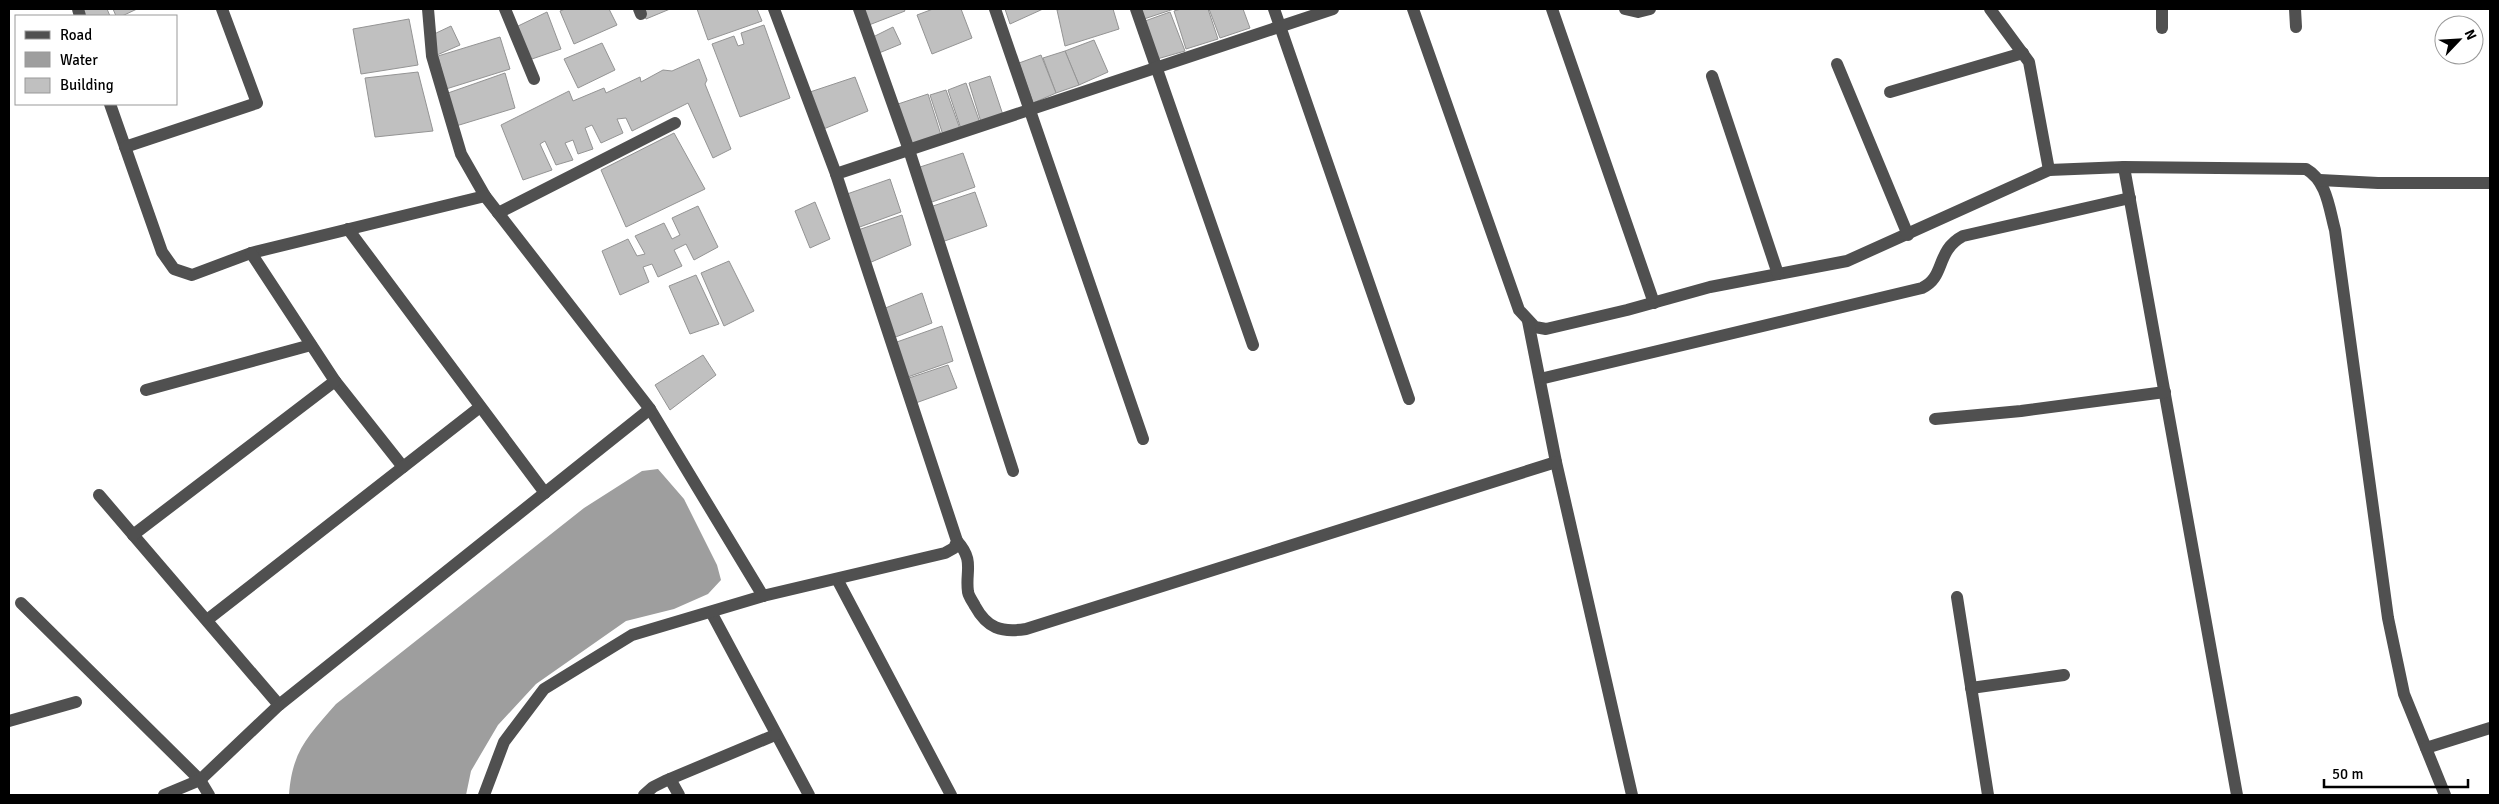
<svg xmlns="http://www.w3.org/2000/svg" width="2499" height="804" font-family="Signika,sans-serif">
<rect width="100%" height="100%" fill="#fff"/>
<path fill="#9e9e9e" d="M658,469L684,499L717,565L721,580L708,594L674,609L626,621L536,684L498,725L471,771L466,795H289C292,751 308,736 336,704L584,508L642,471Z"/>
<g fill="#c0c0c0" stroke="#949494">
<polygon points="81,9 107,9 110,16 84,16"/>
<polygon points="113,9 137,9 122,16 116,16"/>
<polygon points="565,9 609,9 617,25 574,44 560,11"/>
<polygon points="642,9 670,9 646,19"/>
<polygon points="697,9 757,9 762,21 708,40"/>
<polygon points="864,9 904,9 905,11 869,25"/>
<polygon points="933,9 961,9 972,38 932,54 917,15"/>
<polygon points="1005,9 1043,9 1010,24"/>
<polygon points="1061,9 1113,9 1119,29 1065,46 1057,10"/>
<polygon points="1141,9 1174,9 1144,19"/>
<polygon points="1181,9 1208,9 1218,39 1186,49 1174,11"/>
<polygon points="1209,9 1243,9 1250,28 1220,38"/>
<polygon points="547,12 561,49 529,60 516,27"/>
<polygon points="1170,12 1185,51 1157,59 1145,21"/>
<polygon points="409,19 418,65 361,74 353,29"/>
<polygon points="764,25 790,98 740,117 712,44 734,36 738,46 744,44 741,33"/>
<polygon points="451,26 460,45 437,55 432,35"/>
<polygon points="893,27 901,44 879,53 873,37"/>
<polygon points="500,37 510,69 446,89 438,56"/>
<polygon points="1094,40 1108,72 1079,85 1065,51"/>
<polygon points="602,43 615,70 578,88 564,59"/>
<polygon points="1065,51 1079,85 1056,93 1043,58"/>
<polygon points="1041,55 1056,93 1033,103 1019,63"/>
<polygon points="699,59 707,80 705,84 731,149 713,158 688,103 632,131 626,118 617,119 623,133 601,143 592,125 585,128 593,149 578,154 573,140 565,143 573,160 556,165 545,141 540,144 552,170 523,180 501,125 569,91 573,101 604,88 606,93 640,77 641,82 663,70 672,71"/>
<polygon points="418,72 433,131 375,137 365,78"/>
<polygon points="505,73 515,108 456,126 448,93"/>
<polygon points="990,76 1003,115 981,122 969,83"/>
<polygon points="855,77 868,111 821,130 807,93"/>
<polygon points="966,83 980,123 961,129 948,90"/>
<polygon points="946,90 960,129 943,135 930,95"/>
<polygon points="928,94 941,135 909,146 895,105"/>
<polygon points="674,133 705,189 626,227 601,170"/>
<polygon points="963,153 975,187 929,203 917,168"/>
<polygon points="890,179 901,212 857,228 847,194"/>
<polygon points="975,192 987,226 939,243 930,207"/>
<polygon points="815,202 830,239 810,248 795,211"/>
<polygon points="698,206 718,247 694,260 686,244 674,250 682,266 658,277 652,264 643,267 649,282 620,295 602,251 628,239 637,256 645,254 635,236 664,223 672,239 680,235 672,218"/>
<polygon points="902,215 911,245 869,263 858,230"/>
<polygon points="729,261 754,311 724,326 701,273"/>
<polygon points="696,275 719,324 690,334 669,286"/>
<polygon points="922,293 932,323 893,338 883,309"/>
<polygon points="942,326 953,361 905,378 894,343"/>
<polygon points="703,355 716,375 670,410 655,385"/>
<polygon points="948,365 957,388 913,404 906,379"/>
</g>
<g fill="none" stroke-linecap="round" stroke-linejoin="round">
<g stroke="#505050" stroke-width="12">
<polyline points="78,9 80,16"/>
<polyline points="428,9 432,56 461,154 485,196 650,409 763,596"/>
<polyline points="505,9 534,79"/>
<polyline points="639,9 641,14"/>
<polyline points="774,9 836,174"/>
<polyline points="859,9 909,150 1013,471"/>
<polyline points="995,9 1143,439"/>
<polyline points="1136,9 1253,345"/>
<polyline points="1274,9 1409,399"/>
<path d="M1413,9L1519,310L1535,327L1546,329L1627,310L1710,287L1847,261L2049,170L2124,167L2306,169C2327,181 2329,208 2335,230L2388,618L2404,694L2445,795"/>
<polyline points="1552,9 1654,303"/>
<polyline points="1625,9 1638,12 1650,9"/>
<polyline points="1990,9 2029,62 2049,170"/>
<polyline points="2162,9 2162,28"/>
<polyline points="2295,9 2296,27"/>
<polyline points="1837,64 1908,235"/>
<polyline points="1712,76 1778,274"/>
<polyline points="1890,92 2023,53"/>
<polyline points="110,104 162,252 174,269 192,275 251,253 485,196"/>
<polyline points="125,147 257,103 222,9"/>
<polyline points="2124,167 2237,795"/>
<polyline points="2320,180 2378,183 2490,183"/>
<polyline points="498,213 675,123"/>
<polyline points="348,229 545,493"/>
<polyline points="251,253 335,381 403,467"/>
<polyline points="1528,321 1556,462 1632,795"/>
<path d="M1540,379L1922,288C1946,277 1935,251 1963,236L2130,198"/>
<polyline points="146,390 311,345"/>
<polyline points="1935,419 2021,411 2165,392"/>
<polyline points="99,495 279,705"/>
<polyline points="133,535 335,381"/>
<path d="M957,541C975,561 965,571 968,592C969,597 973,602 975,606C987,628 1001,633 1026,629L1556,462"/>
<polyline points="837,579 951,795"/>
<polyline points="1957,597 1988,795"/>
<polyline points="21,603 200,780 209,795"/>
<polyline points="711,612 809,795"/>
<polyline points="207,620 480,407"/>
<polyline points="1971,688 2064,675"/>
<polyline points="9,721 76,702"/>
<polyline points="2426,748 2490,728"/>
<polyline points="670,779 679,795"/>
<polyline points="164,795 200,780 279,705 650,409"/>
<polyline points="484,795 504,742 544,689 632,635 763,596 945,553 954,548 957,541 836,174 1333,9"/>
<polyline points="644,795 653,787 665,781 775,735"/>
</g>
</g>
<rect width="2499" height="804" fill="none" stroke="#000000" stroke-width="20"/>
<rect x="15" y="15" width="162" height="90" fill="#ffffff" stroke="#999999"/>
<rect x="25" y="31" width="25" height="8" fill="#505050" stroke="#999999"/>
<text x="60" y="40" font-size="15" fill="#000000">Road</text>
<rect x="25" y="52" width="25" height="15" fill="#9e9e9e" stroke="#999999"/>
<text x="60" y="65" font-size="15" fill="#000000">Water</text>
<rect x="25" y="78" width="25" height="15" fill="#c0c0c0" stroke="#999999"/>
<text x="60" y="90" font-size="15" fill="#000000">Building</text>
<g transform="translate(2459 40) rotate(65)"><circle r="24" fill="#ffffff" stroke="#999999"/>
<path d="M0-4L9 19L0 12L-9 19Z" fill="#000000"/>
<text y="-8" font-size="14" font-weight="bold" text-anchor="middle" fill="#000000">N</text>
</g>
<path d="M2324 779v8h144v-8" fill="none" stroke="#000000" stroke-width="2.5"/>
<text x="2332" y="779" font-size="15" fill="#000000" stroke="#ffffff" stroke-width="4" paint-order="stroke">50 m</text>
</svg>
